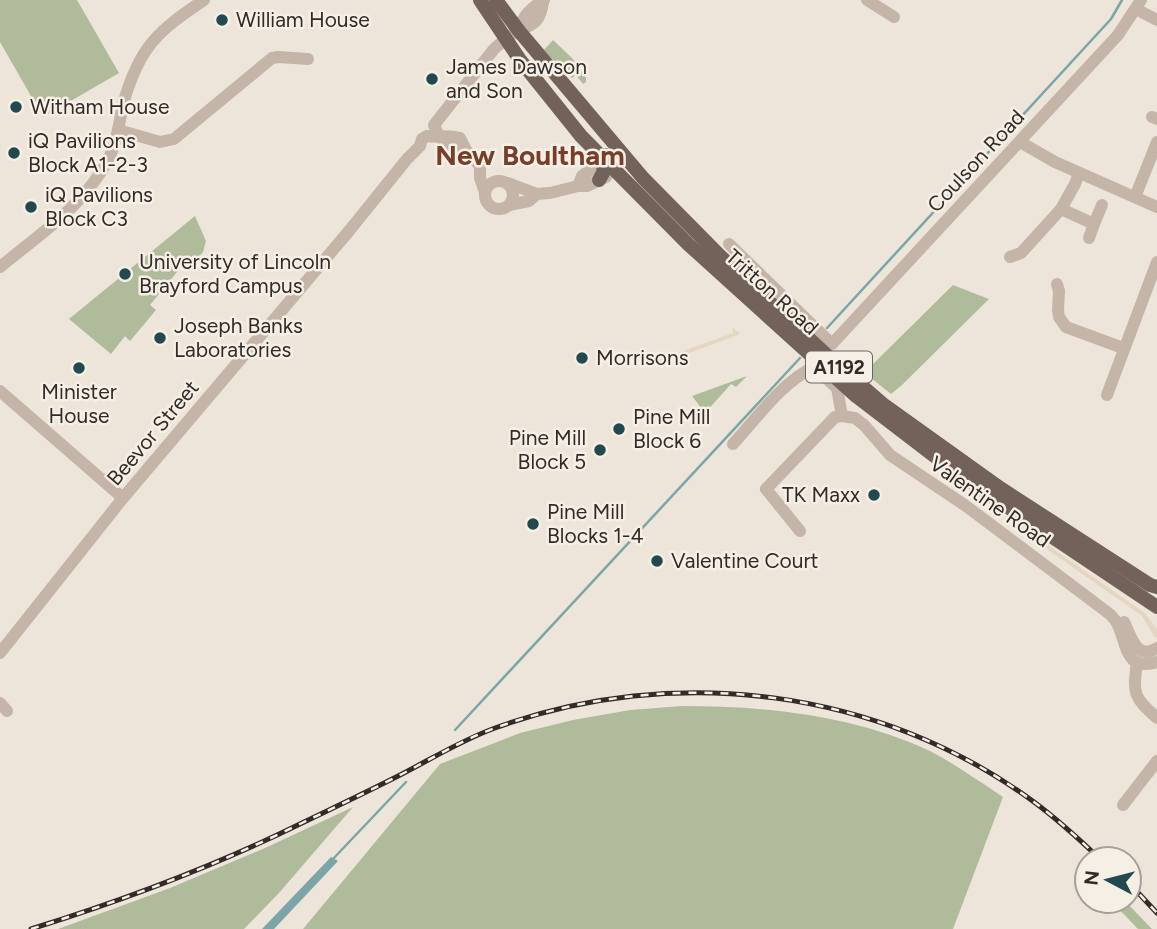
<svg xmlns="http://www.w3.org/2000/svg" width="1157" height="929" font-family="Figtree,sans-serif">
<rect width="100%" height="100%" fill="#eee5da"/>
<g fill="#b0bb9c">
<polygon points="0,0 77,0 119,73 43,117 0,42"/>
<polygon points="553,40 572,58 586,77 586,82 583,84 576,75 572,78 550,57 544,50"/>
<polygon points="195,216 206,241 203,252 191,266 186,261 150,305 156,310 130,341 125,336 111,354 69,319"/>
<polygon points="953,285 989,299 902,385 891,394 860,369 868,361 872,365"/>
<polygon points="747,376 736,387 731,384 705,413 692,396"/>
<path d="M682,706C765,706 853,715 930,751C955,764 979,781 1003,797L953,929H303L440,764L520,733L573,720L630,710Z"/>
<polygon points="353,807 279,893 244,929 58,929 170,888 265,848"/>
<polygon points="1111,901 1125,901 1152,929 1138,929"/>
</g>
<g fill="#e4d6c3">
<polygon points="732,327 740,333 738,335 659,364 658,360 733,333"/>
<polygon points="1013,521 1145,613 1157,629 1157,637 1155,638 1142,616 1011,524"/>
</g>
<polygon fill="#7ca5a7" points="331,857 338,861 274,929 262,929"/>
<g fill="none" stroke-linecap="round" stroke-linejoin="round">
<g stroke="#7ca5a7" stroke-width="2.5">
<polyline points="827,328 1111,19 1122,0"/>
<polyline points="455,730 800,358"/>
<polyline points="332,860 406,782"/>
</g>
<g stroke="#c4b5a8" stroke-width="12">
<polyline points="867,0 894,17"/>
<polyline points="1136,9 1157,20"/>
<path d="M519,31C522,16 531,8 544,0"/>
<polyline points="1152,117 1157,119"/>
<polyline points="118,130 160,142 174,139 272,58 278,57 308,59"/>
<polyline points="1020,142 1055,162 1157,207"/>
<path d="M466,150C446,146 441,143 434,125L494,49C501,43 509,35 518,31C535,24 541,21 543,1"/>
<circle cx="499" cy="195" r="14"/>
<polyline points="508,183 537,194 550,193 578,186 587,186 606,177"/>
<polyline points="578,186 582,176 610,156"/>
<polyline points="1135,197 1157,142"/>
<polyline points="509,205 529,201 537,194"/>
<polyline points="1061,209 1094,224"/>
<polyline points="1089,238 1094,224 1102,205"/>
<polyline points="729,244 832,344 1118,35 1141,0"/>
<polyline points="1010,257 1021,253 1061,209 1075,184 1079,173"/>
<path d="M0,267C40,234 85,205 109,158C118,141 119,120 124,101C140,46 158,31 204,0"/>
<polyline points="1057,284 1059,291 1058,310 1059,317 1066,327 1123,348"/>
<polyline points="0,391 123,498"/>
<polyline points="1107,395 1157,262"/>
<path d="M733,444C757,418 782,382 814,367L837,388L842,416"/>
<path d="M800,531L766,489L835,417L842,416L855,418L864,425L890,455L966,506L1107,612C1110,614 1113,617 1115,620C1128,639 1122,673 1157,662"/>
<path d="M1124,622C1131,636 1137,662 1157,648"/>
<path d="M0,653L123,498L349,231L407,159L420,146L422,139L427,136C439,138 447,134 460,138L466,150L480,166V178L485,192"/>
<path d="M1137,662C1133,694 1133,697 1157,718"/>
<polyline points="0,703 7,711"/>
<polyline points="1123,805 1157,761"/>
</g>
<g stroke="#72625a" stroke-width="14">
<polyline points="480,0 520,60 581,136 688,244 856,396 954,471 1157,607"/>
<polyline points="496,0 519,31 643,178 719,255 833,361 884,405 1000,488 1150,585 1157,587"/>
<polyline points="599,180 603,173 605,155"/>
</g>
<g stroke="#322b27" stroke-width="5">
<g id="rail">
<polyline points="1129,883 1157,913"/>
<path d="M31,929C124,900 215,866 302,823C335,807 369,791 402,774C433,758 462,740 495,728C675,663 879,688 1034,802C1057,819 1079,839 1100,859"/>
</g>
</g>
<use href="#rail" stroke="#f6efe6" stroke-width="2.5" stroke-dasharray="8" stroke-linecap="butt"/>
</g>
<g fill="#224a4e" stroke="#f6efe6" stroke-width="2.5">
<circle cx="222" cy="20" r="7"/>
<circle cx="432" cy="79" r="7"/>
<circle cx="16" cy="107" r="7"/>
<circle cx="14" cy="153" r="7"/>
<circle cx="31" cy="207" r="7"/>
<circle cx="125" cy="274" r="7"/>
<circle cx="160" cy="338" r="7"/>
<circle cx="582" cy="358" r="7"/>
<circle cx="79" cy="368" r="7"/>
<circle cx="619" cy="429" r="7"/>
<circle cx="600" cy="450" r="7"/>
<circle cx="874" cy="495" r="7"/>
<circle cx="533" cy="524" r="7"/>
<circle cx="657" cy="561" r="7"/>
</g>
<g text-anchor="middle" stroke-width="5" stroke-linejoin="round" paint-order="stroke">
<rect fill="#f6efe6" stroke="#6d6660" stroke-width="2" x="806" y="351.5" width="66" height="31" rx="5"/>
<g font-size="19" font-weight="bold" fill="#322b27">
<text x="839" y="374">A1192</text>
</g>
<g font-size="21" fill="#322b27" stroke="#f6efe6" text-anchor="start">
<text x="236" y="27">William House</text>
<text x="446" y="74">James Dawson<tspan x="446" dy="24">and Son</tspan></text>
<text x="30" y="114">Witham House</text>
<text x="28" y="148">iQ Pavilions<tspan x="28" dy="24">Block A1-2-3</tspan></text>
<text x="45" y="202">iQ Pavilions<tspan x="45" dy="24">Block C3</tspan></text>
<text x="139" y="269">University of Lincoln<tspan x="139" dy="24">Brayford Campus</tspan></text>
<text x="174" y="333">Joseph Banks<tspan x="174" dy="24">Laboratories</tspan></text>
<text x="596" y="365">Morrisons</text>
<text x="79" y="399" text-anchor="middle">Minister<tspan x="79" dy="24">House</tspan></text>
<text x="633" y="424">Pine Mill<tspan x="633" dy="24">Block 6</tspan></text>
<text x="586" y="445" text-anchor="end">Pine Mill<tspan x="586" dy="24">Block 5</tspan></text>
<text x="860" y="502" text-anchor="end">TK Maxx</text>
<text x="547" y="519">Pine Mill<tspan x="547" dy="24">Blocks 1-4</tspan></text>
<text x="671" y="568">Valentine Court</text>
</g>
<g font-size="21" fill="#322b27" stroke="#f6efe6">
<text transform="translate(976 161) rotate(-47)" y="7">Coulson Road</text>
<text transform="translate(772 292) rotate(42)" y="7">Tritton Road</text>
<text transform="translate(153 433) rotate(-50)" y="7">Beevor Street</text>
<text transform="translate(990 502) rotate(35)" y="7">Valentine Road</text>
</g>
<g font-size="28" font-weight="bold" fill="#773e2a" stroke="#f6efe6">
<text x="530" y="165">New Boultham</text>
</g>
</g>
<g transform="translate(1108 880) rotate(277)"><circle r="33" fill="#f6efe6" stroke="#a8a19a" stroke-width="2"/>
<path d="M0-5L12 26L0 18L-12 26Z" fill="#224a4e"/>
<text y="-10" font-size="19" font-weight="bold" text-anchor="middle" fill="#322b27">N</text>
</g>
</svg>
